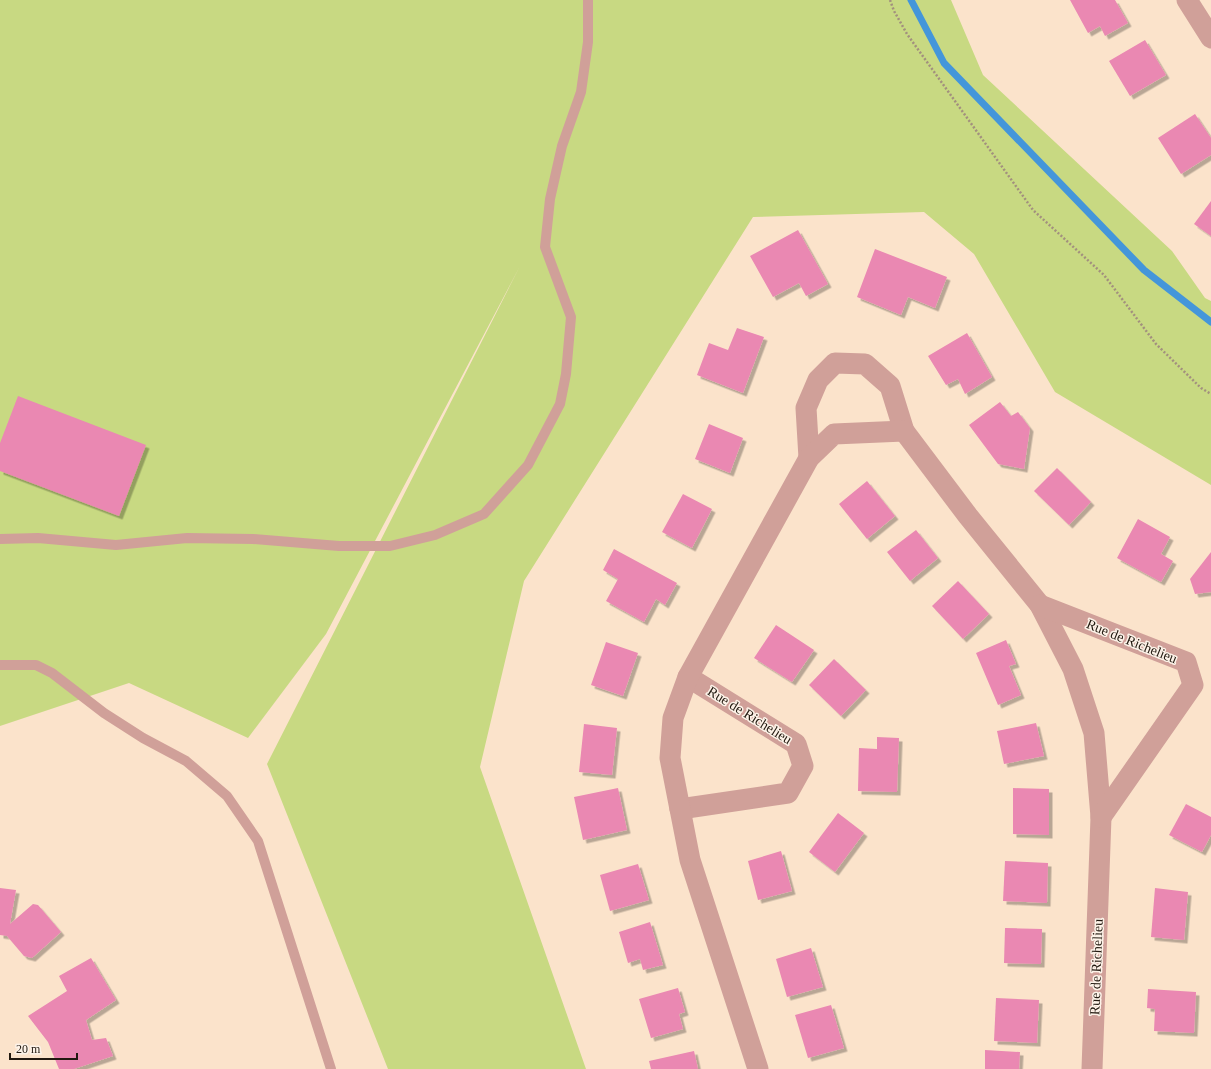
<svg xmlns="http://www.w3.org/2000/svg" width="1211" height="1069" font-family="Georgia,serif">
<defs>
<filter id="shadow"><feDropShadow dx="3.5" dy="3.5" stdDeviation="0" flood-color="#0004"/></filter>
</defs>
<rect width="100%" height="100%" fill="#fbe3cb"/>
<polygon fill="#c8d982" points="0,0 951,0 983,75 1172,251 1205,298 1211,301 1211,485 1055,392 974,254 924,212 753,217 524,581 480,767 586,1069 388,1069 267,764 520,266 326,634 248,738 129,683 0,726"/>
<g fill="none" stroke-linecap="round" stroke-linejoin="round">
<polyline stroke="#4496da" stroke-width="7" points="911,0 944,63 1144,270 1211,322"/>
</g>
<g fill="#ea88b2" filter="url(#shadow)">
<polygon points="1070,0 1115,0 1128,23 1105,36 1100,26 1088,33"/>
<polygon points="1145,40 1166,75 1130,96 1109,61"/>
<polygon points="1195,114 1211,138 1211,155 1181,174 1158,138"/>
<polygon points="1211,201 1211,236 1194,224"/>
<polygon points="798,230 828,284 806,296 799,283 773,297 750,256"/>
<polygon points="875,249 947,277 935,308 908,297 901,315 857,297"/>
<polygon points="737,328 764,337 743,393 697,375 709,343 728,350"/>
<polygon points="967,333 992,377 965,394 958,379 946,385 928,356"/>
<polygon points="18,396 146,445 119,516 0,471 0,443"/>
<polygon points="1000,402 1011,416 1018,412 1030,428 1024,469 998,464 969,425"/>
<polygon points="709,424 743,438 730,473 695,459"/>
<polygon points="1057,468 1091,502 1069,525 1034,491"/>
<polygon points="867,481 895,516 867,539 839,504"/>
<polygon points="683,494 712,509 692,548 662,532"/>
<polygon points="1138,519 1170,537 1161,554 1173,561 1161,582 1117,558"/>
<polygon points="916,530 938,558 910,581 887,552"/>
<polygon points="614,549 677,583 665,605 656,599 644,622 606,601 618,579 603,570"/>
<polygon points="1211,552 1211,592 1195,594 1190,579"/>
<polygon points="958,581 989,614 963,639 932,606"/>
<polygon points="776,625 814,650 792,682 754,658"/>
<polygon points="1006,640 1016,664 1009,666 1021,695 998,705 976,653"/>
<polygon points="606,642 638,653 623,696 591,685"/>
<polygon points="834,659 866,690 841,716 809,685"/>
<polygon points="1036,723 1044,756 1004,764 997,731"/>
<polygon points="584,724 617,728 612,775 579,772"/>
<polygon points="877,737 899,738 897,792 858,791 859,748 877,749"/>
<polygon points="618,788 627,830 583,840 574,797"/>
<polygon points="1013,788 1049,789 1049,835 1013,834"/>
<polygon points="1186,804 1211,817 1211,835 1202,852 1169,835"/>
<polygon points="838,813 864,833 835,872 809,852"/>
<polygon points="781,851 792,891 758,900 748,861"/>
<polygon points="1005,861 1048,863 1047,903 1003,901"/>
<polygon points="638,864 649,900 610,911 600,875"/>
<polygon points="0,888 16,890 10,924 33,904 38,905 61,932 32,958 24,956 7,936 0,935"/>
<polygon points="1155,888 1188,892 1184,940 1151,937"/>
<polygon points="650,922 663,965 643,970 640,959 628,963 619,932"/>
<polygon points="1005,928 1042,929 1041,964 1004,963"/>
<polygon points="811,948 823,987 787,997 776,959"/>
<polygon points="91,958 116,1000 86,1020 92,1040 106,1038 113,1056 74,1069 59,1069 48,1042 28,1016 67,991 59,976"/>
<polygon points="678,988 685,1012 679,1014 683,1029 651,1038 639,999"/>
<polygon points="1148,989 1196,992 1194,1033 1154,1031 1155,1009 1147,1008"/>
<polygon points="996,998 1039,1000 1037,1043 994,1041"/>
<polygon points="831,1005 844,1048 808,1058 795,1015"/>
<polygon points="985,1050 1020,1052 1019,1069 985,1069"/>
<polygon points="694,1051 698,1069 651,1069 649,1061"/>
</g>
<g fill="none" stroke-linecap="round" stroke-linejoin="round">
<polyline stroke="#a2907e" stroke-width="2.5" stroke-dasharray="2 2" stroke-linecap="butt" points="890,0 894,11 907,34 1033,210 1104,275 1156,344 1201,388 1211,394"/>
<g stroke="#d0a099" stroke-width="10">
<polyline points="0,539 38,538 116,545 187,538 253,539 339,546 390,546 435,535 484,514 528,465 560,404 566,374 571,317 545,247 550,199 562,146 581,92 588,42 588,0"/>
<polyline points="0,665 36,665 52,673 104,713 143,738 186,761 227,796 258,841 331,1069"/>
</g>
<g stroke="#d0a099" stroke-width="21">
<polyline points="1187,0 1211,38"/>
<polyline points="809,458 806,408 818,380 835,363 865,364 890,386 904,431 968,516 1040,605 1073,669 1094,733 1101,817 1092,1069"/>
<polyline points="1040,605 1186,662 1193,685 1101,817"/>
<polyline points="680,809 788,793 803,766 796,744 688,677"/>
<polyline points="758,1069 690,860 670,758 673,718 688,677 809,458 834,434 904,431"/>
</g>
</g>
<g text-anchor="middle" stroke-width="3" stroke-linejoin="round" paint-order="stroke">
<g font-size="14" fill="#221910" stroke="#fdf3e9">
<text transform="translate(1132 641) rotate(22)" y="5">Rue de Richelieu</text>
<text transform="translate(750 715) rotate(32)" y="5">Rue de Richelieu</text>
<text transform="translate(1096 967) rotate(-88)" y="5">Rue de Richelieu</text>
</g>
</g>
<path d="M10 1053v6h67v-6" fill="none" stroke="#221910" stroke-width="2"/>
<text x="16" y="1053" font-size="12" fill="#221910" stroke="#fdf3e9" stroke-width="3" paint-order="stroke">20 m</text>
</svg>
